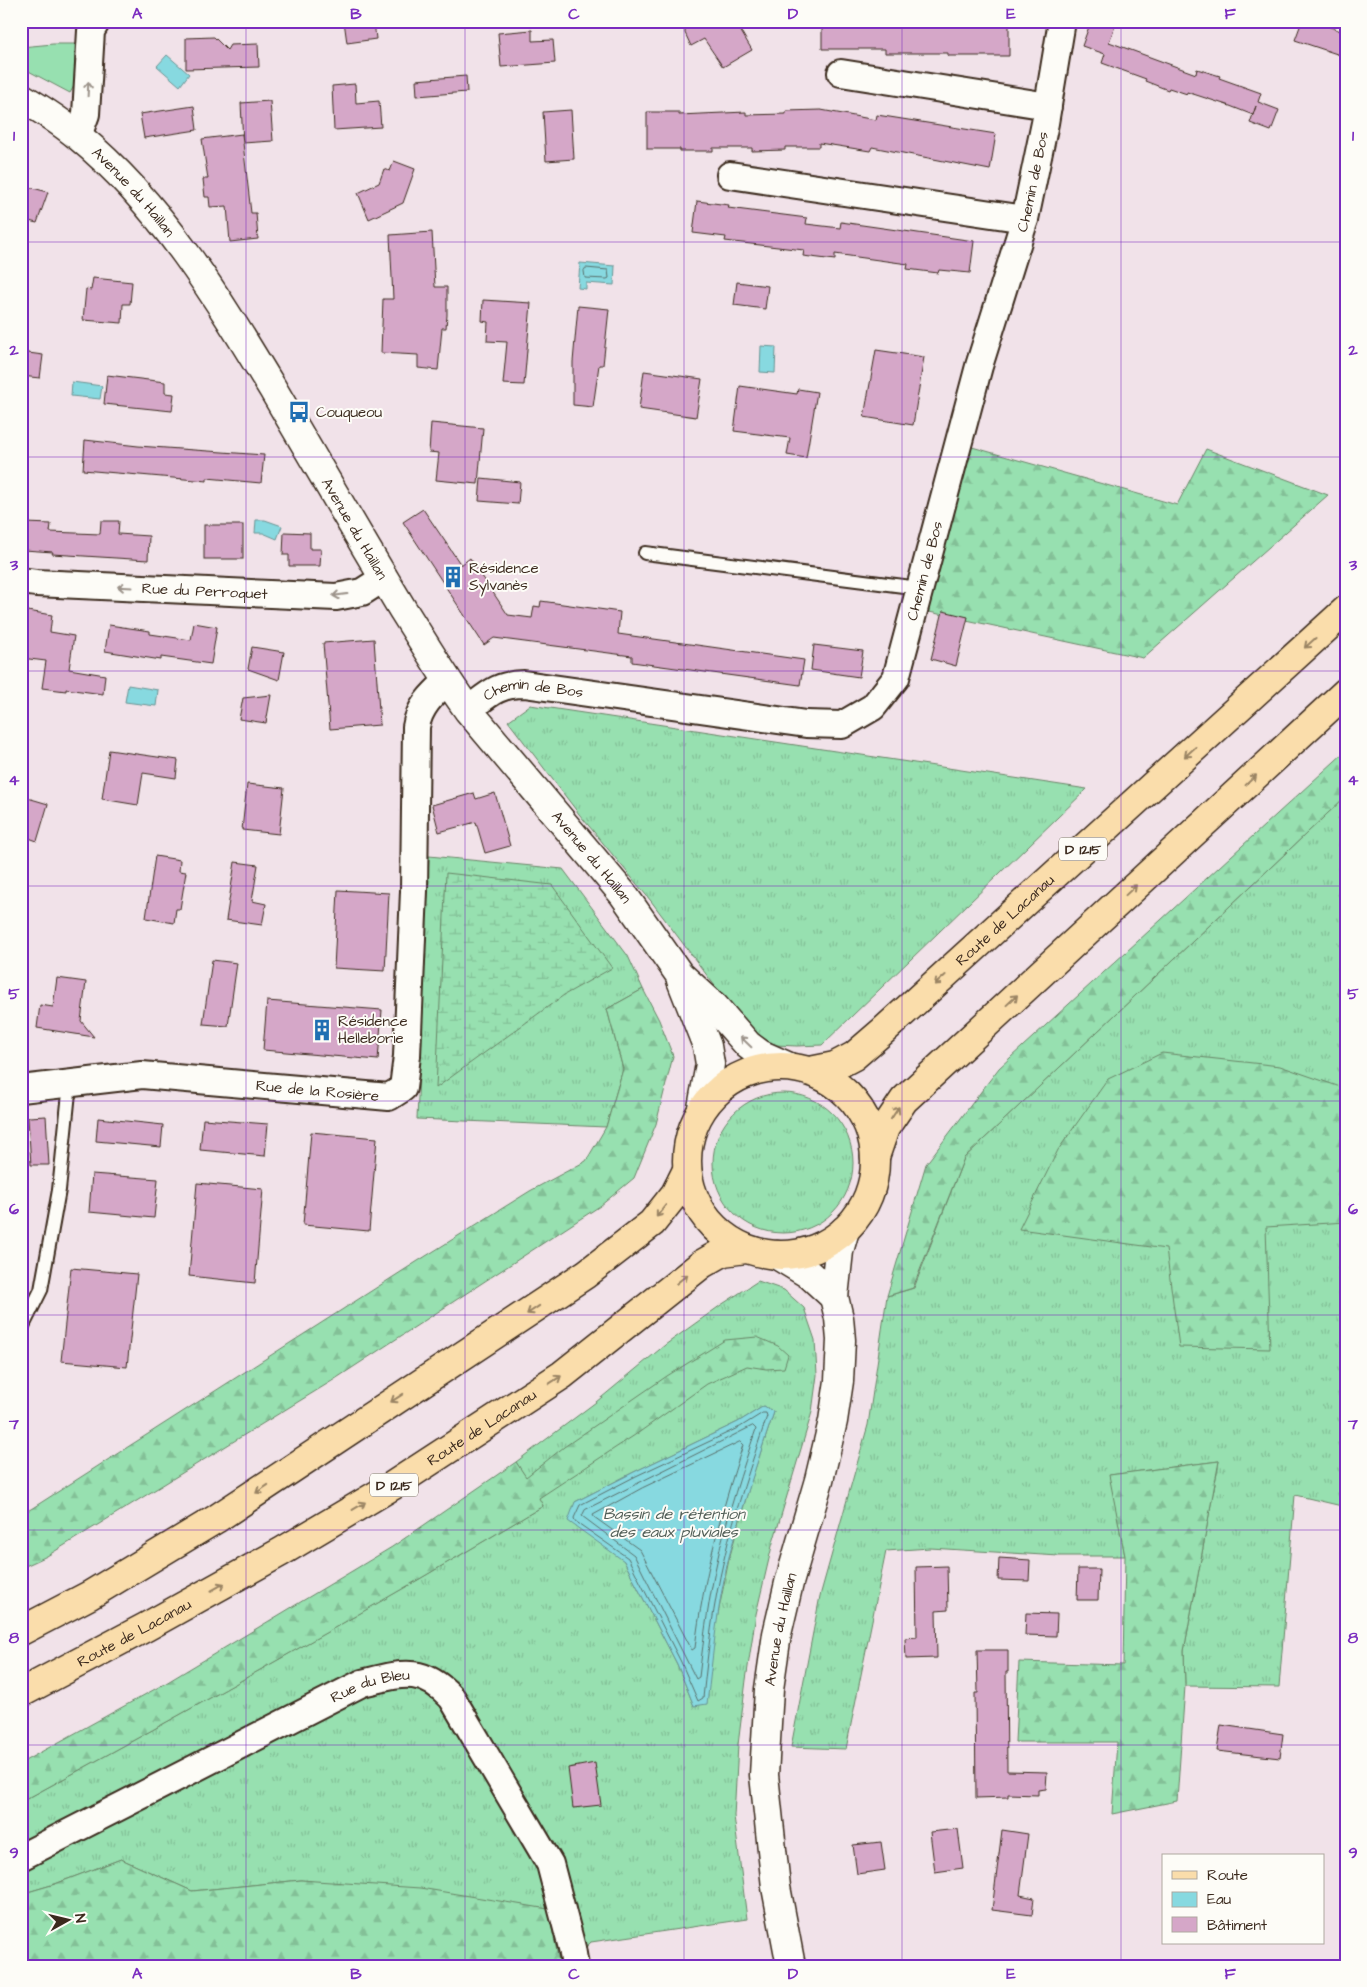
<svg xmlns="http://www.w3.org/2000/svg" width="1367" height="1987" font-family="'Architects Daughter',sans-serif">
<defs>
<pattern id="grass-tufts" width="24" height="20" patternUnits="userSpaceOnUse" patternTransform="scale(1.25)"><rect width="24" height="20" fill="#97e0b0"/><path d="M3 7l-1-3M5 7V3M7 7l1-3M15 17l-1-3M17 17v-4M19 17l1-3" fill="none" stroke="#83c097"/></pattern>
<pattern id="forest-firs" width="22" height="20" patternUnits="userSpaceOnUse" patternTransform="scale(1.25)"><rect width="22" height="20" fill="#97e0b0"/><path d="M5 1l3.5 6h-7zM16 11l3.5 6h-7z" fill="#83c097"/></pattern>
<pattern id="wetland-marsh" width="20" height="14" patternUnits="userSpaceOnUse" patternTransform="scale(1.25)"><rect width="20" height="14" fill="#97e0b0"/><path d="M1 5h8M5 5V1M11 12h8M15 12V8" fill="none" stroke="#83c097"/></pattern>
</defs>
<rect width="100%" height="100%" fill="#f1e2e9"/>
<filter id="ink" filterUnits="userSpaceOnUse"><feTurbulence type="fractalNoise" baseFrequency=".02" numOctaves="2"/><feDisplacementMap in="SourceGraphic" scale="10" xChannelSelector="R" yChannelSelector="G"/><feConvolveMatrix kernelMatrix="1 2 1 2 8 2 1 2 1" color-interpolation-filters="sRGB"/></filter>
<g filter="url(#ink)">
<g fill="url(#grass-tufts)" stroke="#698567" fill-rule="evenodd">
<polygon points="530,705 1087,789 822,1045 797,1046 775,1045 752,1031 730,1006 651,901 579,814 508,721"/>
<polygon points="1346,796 1346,1507 1295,1495 1279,1687 1185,1686 1184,1651 1219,1461 1110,1475 1125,1556 1059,1556 930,1548 886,1551 846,1749 791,1747 820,1596 868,1425 887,1296 914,1288 964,1158"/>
<polygon points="429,856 563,869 628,956 643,989 607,1009 623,1069 606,1127 417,1119"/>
<circle cx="783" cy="1163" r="70"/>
<path d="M758,1281L784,1290L804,1308L815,1340L817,1375L812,1412L772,1546L756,1614L746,1680L738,1745L734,1816L747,1919L591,1942L568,1966H560L548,1909L301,1880L192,1891L121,1859L55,1884L21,1894V1802C197,1706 371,1609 543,1506L516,1462L596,1402L665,1345L721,1305ZM764,1406L774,1412L750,1484L729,1559L717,1619L694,1706L677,1664L624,1561L575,1502L634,1472L738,1422Z"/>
</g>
<g fill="url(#forest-firs)" stroke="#698567">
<polygon points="965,445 1177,505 1206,449 1328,495 1143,658 920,610"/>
<polygon points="1346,751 1346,796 964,1158 913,1288 887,1296 926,1164 999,1068"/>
<polygon points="643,989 659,1020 673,1056 656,1124 634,1178 600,1206 332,1381 47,1556 21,1568 21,1514 31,1509 418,1261 530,1191 586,1161 606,1127 623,1069 607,1009"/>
<polygon points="1162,1053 1280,1066 1346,1089 1346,1222 1266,1227 1270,1349 1179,1347 1166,1249 1019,1229 1058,1150 1108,1079"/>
<path d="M757,1337L778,1346L788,1355L784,1368L766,1369L747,1366L707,1384L641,1431L539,1498L543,1506C372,1609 197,1706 21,1802V1763L166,1683L392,1547L516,1462L526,1477L564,1447L667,1376L725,1340Z"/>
<polygon points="1219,1461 1184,1651 1185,1686 1177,1801 1112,1814 1117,1742 1015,1742 1019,1662 1123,1665 1125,1556 1109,1475"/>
<polygon points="121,1859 192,1891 301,1880 420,1888 548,1909 560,1966 21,1966 21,1894 55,1884"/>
</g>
<polygon fill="url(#wetland-marsh)" stroke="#698567" points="446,873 552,885 612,968 564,995 436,1088"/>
<polygon fill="#97e0b0" stroke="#698567" points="53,44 75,44 74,86 70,93 21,67 21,47"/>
<g fill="#87d9e0" stroke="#699392">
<polygon points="167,55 189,74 180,86 157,66"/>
<polygon points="580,263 615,266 614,285 586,283 586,289 578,288"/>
<polygon points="761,346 776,347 775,373 760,372"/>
<polygon points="72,382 102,386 100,399 71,396"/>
<polygon points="256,520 265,520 282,526 277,539 263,533 255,533"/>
<polygon points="128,685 158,690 156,706 125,702"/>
<path d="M764,1406L774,1412C758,1460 742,1508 729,1557C717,1606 713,1655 707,1704L694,1706L677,1664L624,1561L568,1521L575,1502L634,1472L738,1422Z"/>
</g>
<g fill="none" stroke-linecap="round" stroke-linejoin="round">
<g stroke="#59706c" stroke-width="1">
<polygon points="586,268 608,270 609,278 607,279 585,278 584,271"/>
<path d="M763,1413H766L767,1416C752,1463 735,1510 724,1559C713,1605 708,1651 703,1698L698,1701L681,1662L628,1558L575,1521L574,1518L580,1505L636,1476L740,1427Z"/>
<path d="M753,1426L756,1429C742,1471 728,1513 718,1557C709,1596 704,1636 699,1677L696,1679L634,1555L582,1516L585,1510Z"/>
<path d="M740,1442L743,1445C721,1512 703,1579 695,1648L692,1650L640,1550L594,1517L593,1515L642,1488Z"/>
</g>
</g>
<g fill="#d5a7c8" stroke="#3b2a1e">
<polygon points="344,21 374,21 376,39 347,43"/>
<polygon points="686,21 740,21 736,23 752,50 723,67 704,39 691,46 685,33"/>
<polygon points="822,21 1009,21 1009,56 948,56 948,53 885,53 885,49 822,49"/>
<polygon points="1091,21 1117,21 1109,42 1196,74 1197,69 1220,76 1219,78 1261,93 1258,102 1279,110 1271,131 1250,123 1256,106 1253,115 1230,106 1187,92 1187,94 1169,88 1168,90 1145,81 1146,79 1102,63 1105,54 1082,46"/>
<polygon points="1302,21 1314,21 1346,33 1346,57 1295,40"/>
<polygon points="532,30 532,41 553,40 555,63 501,67 498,33"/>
<polygon points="214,37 227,50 230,45 258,44 259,67 186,69 186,38"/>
<polygon points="466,76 467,92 417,96 416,80"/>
<polygon points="355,84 356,103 379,101 381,127 334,130 332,86"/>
<polygon points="270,101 273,141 243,143 241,103"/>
<polygon points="194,106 197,130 144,138 140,114"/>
<polygon points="571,110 574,159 546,161 543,112"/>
<polygon points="821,110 876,120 877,115 996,134 990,170 872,147 870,151 819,143 819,147 785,147 785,150 752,151 752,148 713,148 713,151 680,151 680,149 647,149 647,112 679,112 679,115 746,112 746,115 786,114 786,111"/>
<polygon points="242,134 251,213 256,213 258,239 230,242 227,206 210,207 209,197 205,197 203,179 208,179 202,139"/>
<polygon points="394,161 415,169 403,203 369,219 358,193 379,183 384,169 390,171"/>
<polygon points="21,185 48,192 37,223 21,219"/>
<polygon points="697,201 729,205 728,208 807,218 806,224 840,228 841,222 974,241 970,273 939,270 938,273 907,269 908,264 835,254 835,260 803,256 804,250 725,241 726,237 693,233"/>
<polygon points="432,232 435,287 447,287 447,315 446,328 442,328 438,370 418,368 418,355 381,353 383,299 393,299 390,235"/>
<polygon points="93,278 132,282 130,304 123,304 122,323 83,320 86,289 91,290"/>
<polygon points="737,282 768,286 765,309 734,305"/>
<polygon points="483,300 531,303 524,385 503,384 507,342 487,341 488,322 482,321"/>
<polygon points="578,306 609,309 603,365 599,365 593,407 573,405 573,362"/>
<polygon points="876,350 924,357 913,425 864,417"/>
<polygon points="21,352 43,355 40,378 21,376"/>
<polygon points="644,371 702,379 696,417 639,409"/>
<polygon points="107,375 165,382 165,393 174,394 172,411 104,404"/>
<polygon points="740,386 797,394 798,389 817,392 806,458 787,455 790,438 734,431"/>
<polygon points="431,423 483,428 478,484 436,480 439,453 429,452"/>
<polygon points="85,440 138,446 264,455 261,483 207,478 207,481 83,470"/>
<polygon points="481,478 520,482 518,504 479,501"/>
<polygon points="423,509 461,565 470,558 508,615 532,618 534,606 540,607 541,601 620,612 618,634 804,660 800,685 632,662 632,656 494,638 484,645 403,522"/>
<polygon points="101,521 119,521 118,534 149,536 148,560 52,554 53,552 24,550 26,523 51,524 50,532 100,534"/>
<rect x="204" y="525" width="39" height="34"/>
<polygon points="284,532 310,533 310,549 321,549 320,566 289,566 289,555 283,555"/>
<polygon points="21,610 52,615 50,632 74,636 69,669 105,675 103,694 66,689 66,691 42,688 46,661 21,658"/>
<polygon points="943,611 968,617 956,666 931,659"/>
<polygon points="194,623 217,627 211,664 161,657 161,660 105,651 109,625 150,631 150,634 191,640"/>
<polygon points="374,639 380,725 330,729 323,643"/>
<polygon points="814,645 863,651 859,677 811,670"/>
<polygon points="252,647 284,652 279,680 248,669"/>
<polygon points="271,695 266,723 239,719 243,698"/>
<polygon points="109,750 178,760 176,778 143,773 138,805 102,799"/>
<polygon points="247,784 284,788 279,834 242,830"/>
<polygon points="474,793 476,799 495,793 510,846 485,853 476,822 439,832 432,805"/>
<polygon points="21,796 48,804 37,841 21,835"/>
<polygon points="155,856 180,860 179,871 186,872 180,909 176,909 174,923 146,918"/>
<polygon points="235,862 258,865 252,901 266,904 262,925 226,920"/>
<polygon points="338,890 389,893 385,971 334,968"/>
<polygon points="212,960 237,963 228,1026 203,1024"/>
<polygon points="57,978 86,982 81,1021 94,1037 37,1028 40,1005 53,1007"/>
<polygon points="267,1001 382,1010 378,1060 263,1050"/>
<polygon points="46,1116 49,1165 31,1165 28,1118 29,1117"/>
<polygon points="98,1118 163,1125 161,1147 96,1141"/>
<polygon points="203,1119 268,1124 265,1156 200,1150"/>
<polygon points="311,1132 377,1138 369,1231 303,1225"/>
<polygon points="92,1174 158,1179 154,1218 89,1212"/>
<polygon points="197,1183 263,1189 255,1283 189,1276"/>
<polygon points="71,1268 137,1274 127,1367 61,1361"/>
<polygon points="999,1558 1030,1560 1029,1581 998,1580"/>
<polygon points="947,1566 948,1610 936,1611 937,1658 906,1659 905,1638 917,1637 916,1567"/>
<polygon points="1078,1569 1099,1569 1098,1600 1077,1600"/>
<polygon points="1026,1613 1057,1614 1056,1636 1025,1635"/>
<polygon points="977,1650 1008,1650 1008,1672 1006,1672 1007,1771 1047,1772 1046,1789 1038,1790 1038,1795 1008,1794 1008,1797 976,1798 975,1693 978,1693"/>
<polygon points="1221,1725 1283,1734 1280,1758 1217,1751"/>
<polygon points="595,1763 601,1805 573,1808 568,1768"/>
<polygon points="958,1829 963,1868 935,1872 930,1832"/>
<polygon points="1002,1830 1028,1834 1020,1895 1034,1898 1032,1915 992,1910"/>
<polygon points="881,1842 885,1870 857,1874 853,1845"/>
</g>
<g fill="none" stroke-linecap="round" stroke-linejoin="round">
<g stroke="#3b2a1e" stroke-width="16">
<g id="service">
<polyline points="645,553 919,588"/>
<polyline points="21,1330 41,1290 59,1190 70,1083"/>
</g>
</g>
<g stroke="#3b2a1e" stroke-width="30">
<g id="minor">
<polyline points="841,73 1048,106"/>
<polyline points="78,136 86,114 91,31 97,21"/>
<polyline points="730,175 1025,219"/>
<path id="s1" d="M21,581L36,583L336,597L362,592L384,578"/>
<path id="s2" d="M468,710C488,695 497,684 524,684L806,724L842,725L873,707L896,678L979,366L1025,219L1045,123L1062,21"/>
<path id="s3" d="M21,1089L142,1075L389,1097L403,1088L407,1056L414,891L416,727C419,707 432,695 447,681"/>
<path id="s4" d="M21,1857L362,1683C400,1674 422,1665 452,1698L550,1864L572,1948L575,1966"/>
</g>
</g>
<g stroke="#3b2a1e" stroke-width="31">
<g id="tertiary">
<path id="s5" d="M21,97C41,109 61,122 78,136C162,205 219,300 274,391C317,464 359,537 403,610C424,643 444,677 468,710L623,894L679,974L714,1006L748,1045L760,1054L787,1066"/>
<polyline points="681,980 707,1046 710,1064 702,1108"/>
<polyline points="777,1255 810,1275 834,1297"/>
<path id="s6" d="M791,1966L776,1887L764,1775L769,1689L777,1634L789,1583L819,1480L833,1421L839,1381L841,1340L839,1318L834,1297L839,1251L845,1230"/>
</g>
</g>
<g stroke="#3b2a1e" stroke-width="31">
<g id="primary">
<circle cx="781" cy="1161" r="94"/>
<path id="s7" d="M810,1071L835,1066L854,1056L883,1031L1346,610"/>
<polyline points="875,1157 885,1128 904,1100 1346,692"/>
<polyline points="21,1631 90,1595 216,1519 586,1274 652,1223 675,1194 687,1170"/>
<path id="s8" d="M21,1693L146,1627L281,1552L392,1486L562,1375L702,1264L723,1252L746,1249"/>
</g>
</g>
<use href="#service" stroke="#fdfcf7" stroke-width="12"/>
<use href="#minor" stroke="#fdfcf7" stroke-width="26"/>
<use href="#tertiary" stroke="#fdfcf7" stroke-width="28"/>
<use href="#primary" stroke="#faddab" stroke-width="28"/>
</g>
<defs><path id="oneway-shaft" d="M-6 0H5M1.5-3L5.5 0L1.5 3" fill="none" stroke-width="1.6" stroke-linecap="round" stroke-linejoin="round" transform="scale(1.25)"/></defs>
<g stroke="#9c938a">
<use href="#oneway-shaft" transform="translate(88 89) rotate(-87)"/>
<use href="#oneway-shaft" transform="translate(125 587) rotate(-177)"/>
<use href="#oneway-shaft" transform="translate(340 595) rotate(173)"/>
<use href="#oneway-shaft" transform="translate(746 1042) rotate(-136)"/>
</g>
<g stroke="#9a8464">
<use href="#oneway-shaft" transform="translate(1310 643) rotate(138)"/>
<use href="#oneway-shaft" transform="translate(1190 752) rotate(138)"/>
<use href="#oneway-shaft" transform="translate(1251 780) rotate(-43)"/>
<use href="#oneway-shaft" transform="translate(1131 890) rotate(-43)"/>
<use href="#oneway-shaft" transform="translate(940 980) rotate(138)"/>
<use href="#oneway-shaft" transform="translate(1012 1000) rotate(-43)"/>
<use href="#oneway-shaft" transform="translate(895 1113) rotate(-57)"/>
<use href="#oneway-shaft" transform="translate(661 1211) rotate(128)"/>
<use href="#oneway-shaft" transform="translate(682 1279) rotate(-39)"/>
<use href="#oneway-shaft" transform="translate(533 1310) rotate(146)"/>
<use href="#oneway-shaft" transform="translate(555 1380) rotate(-33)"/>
<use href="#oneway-shaft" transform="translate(397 1398) rotate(147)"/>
<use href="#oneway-shaft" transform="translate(262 1489) rotate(146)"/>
<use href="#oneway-shaft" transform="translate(359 1506) rotate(-31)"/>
<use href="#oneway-shaft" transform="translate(218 1587) rotate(-29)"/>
</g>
</g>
<path fill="none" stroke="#7b2cbf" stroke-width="1" stroke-opacity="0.55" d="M246,21V1966M465,21V1966M684,21V1966M902,21V1966M1121,21V1966M21,242H1346M21,457H1346M21,671H1346M21,886H1346M21,1101H1346M21,1315H1346M21,1530H1346M21,1745H1346"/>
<defs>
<g id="bus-bare" transform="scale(1.725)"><path d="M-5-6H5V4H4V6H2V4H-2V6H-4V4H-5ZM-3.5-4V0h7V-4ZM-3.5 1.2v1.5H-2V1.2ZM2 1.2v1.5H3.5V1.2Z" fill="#1f6fb2" stroke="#fdfcf7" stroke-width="2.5" paint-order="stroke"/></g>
<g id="building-bare" transform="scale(1.725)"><path d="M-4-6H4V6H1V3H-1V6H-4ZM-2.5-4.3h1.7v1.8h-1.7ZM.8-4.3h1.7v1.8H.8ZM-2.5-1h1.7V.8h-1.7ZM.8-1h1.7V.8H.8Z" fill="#1f6fb2" stroke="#fdfcf7" stroke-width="2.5" paint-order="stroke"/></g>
</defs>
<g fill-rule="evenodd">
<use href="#bus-bare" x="299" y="412"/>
<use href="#building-bare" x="453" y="577"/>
<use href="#building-bare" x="322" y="1030"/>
</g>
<g text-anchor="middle" stroke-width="4" stroke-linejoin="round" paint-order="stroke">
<g fill="#fdfcf7" stroke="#75695f" stroke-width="1">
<rect x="1059" y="837.5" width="48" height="23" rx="4"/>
<rect x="370" y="1473.5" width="48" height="23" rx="4"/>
</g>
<g font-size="14" font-weight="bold" fill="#3b2a1e">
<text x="1083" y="854">D 1215</text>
<text x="394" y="1490">D 1215</text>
</g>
<g font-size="15" fill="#3b2a1e" stroke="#fdfcf7">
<text dy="5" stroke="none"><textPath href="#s2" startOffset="972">Chemin de Bos</textPath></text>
<text dy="5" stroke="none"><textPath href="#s5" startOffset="148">Avenue du Haillan</textPath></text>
<text dy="5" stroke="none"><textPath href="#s5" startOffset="552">Avenue du Haillan</textPath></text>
<text dy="5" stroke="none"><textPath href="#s2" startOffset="568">Chemin de Bos</textPath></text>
<text dy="5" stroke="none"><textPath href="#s1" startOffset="184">Rue du Perroquet</textPath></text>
<text dy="5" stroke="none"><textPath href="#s2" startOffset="72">Chemin de Bos</textPath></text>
<text dy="5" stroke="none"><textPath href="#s5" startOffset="958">Avenue du Haillan</textPath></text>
<text dy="5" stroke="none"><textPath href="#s7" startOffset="250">Route de Lacanau</textPath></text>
<text dy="5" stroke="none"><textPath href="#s3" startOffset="298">Rue de la Rosière</textPath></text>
<text dy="5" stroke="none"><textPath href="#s8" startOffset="532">Route de Lacanau</textPath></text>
<text dy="5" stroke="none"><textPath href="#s6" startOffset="340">Avenue du Haillan</textPath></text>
<text dy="5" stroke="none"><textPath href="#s8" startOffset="128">Route de Lacanau</textPath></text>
<text dy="5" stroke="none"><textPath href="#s4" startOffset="390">Rue du Bleu</textPath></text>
</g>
<g font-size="15" fill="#3b2a1e" stroke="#fdfcf7" text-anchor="start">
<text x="316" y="417">Couqueou</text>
<text x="469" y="573">Résidence<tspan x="469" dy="17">Sylvanès</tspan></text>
<text x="338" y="1026">Résidence<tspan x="338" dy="17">Helleborie</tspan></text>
</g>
<g font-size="16" font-style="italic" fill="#525f58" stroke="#fdfcf7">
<text x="674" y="1519">Bassin de rétention<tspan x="674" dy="18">des eaux pluviales</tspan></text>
</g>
</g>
<rect width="1367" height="1987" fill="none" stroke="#fdfcf7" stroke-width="55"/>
<rect x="1162" y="1854" width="162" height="90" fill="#fdfcf7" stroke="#afa8a0"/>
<rect x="1172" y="1871" width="25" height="8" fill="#faddab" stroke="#afa8a0"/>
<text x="1207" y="1880" font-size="15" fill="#3b2a1e">Route</text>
<rect x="1172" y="1892" width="25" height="15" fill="#87d9e0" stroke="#afa8a0"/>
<text x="1207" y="1904" font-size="15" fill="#3b2a1e">Eau</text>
<rect x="1172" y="1917" width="25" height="15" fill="#d5a7c8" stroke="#afa8a0"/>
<text x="1207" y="1930" font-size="15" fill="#3b2a1e">Bâtiment</text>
<g transform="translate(68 1920) rotate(82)" stroke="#fdfcf7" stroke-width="4" paint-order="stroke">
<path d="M0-4L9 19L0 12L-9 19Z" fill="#3b2a1e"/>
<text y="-8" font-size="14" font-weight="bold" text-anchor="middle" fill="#3b2a1e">N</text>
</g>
<rect x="28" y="28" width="1312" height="1932" fill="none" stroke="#7b2cbf" stroke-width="2"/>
<g font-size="16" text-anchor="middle" font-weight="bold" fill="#7b2cbf">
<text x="137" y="19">A</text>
<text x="356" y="19">B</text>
<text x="574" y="19">C</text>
<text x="793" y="19">D</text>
<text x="1011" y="19">E</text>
<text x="1230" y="19">F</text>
<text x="14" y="141">1</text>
<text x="1353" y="141">1</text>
<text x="14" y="355">2</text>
<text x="1353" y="355">2</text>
<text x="14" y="570">3</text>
<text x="1353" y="570">3</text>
<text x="14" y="785">4</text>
<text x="1353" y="785">4</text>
<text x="14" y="999">5</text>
<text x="1353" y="999">5</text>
<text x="14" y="1214">6</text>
<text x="1353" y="1214">6</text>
<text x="14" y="1429">7</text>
<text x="1353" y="1429">7</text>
<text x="14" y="1643">8</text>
<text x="1353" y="1643">8</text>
<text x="14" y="1858">9</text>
<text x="1353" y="1858">9</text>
<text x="137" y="1979">A</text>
<text x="356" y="1979">B</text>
<text x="574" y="1979">C</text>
<text x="793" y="1979">D</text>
<text x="1011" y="1979">E</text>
<text x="1230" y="1979">F</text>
</g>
</svg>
